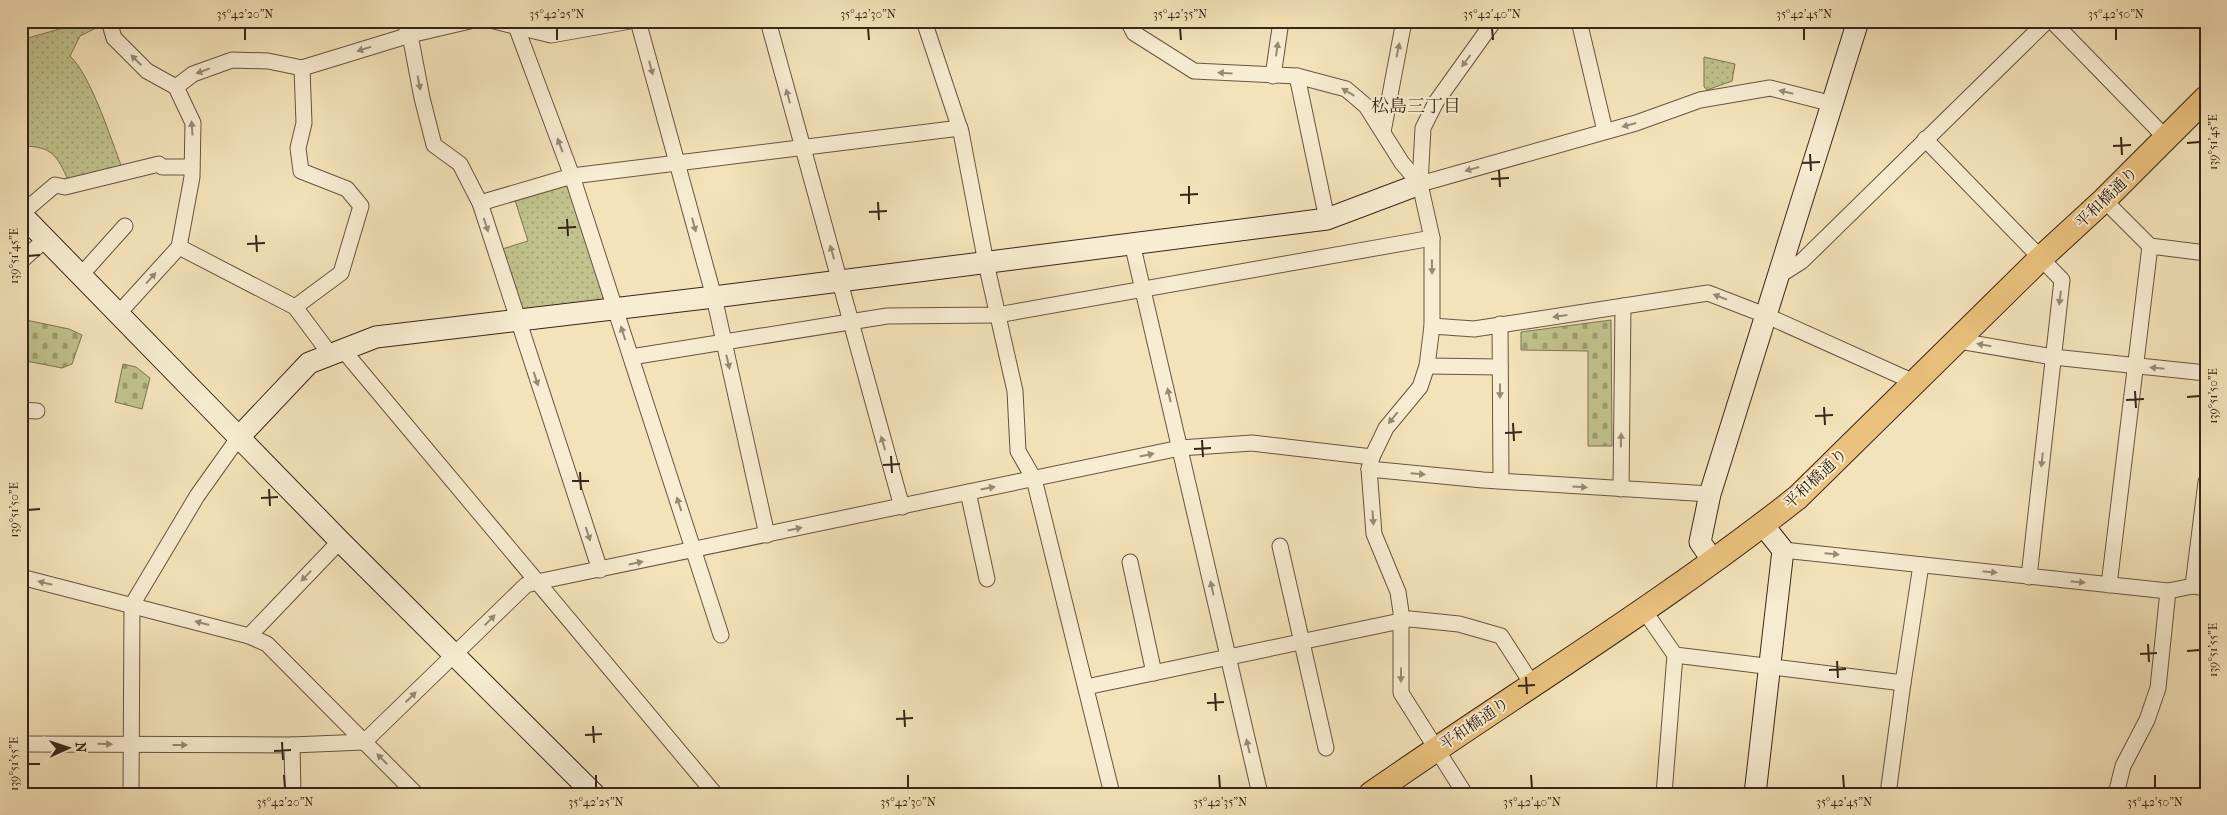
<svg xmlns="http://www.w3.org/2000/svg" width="2227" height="815" font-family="'IM FELL French Canon','Noto Serif JP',serif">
<defs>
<pattern id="grass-dots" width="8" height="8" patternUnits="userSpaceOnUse" patternTransform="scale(1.25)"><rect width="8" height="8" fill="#c1c28c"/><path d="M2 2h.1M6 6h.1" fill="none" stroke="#9e9d71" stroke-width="1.8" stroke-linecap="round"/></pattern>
<pattern id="cemetery-stones" width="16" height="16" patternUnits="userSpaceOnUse" patternTransform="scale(1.25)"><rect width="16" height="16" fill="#c1c28c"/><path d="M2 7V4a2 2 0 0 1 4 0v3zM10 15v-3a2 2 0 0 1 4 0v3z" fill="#9e9d71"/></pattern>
</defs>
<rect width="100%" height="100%" fill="#f4e3ba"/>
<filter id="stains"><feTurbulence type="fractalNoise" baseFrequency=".004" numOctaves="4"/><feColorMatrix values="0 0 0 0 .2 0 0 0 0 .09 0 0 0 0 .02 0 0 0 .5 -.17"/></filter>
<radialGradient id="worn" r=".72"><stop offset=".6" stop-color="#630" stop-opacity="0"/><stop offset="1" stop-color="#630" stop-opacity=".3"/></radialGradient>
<g fill="url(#grass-dots)" stroke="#7d7452">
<path d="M67,21H94L96,28L80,36L70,56C91,76 111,139 122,168L68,180C57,155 52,147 24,146L26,128L21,126V40L63,28Z"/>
<polygon points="1704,57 1735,64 1732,81 1707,90 1704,87"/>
<polygon points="571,180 610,304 522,315 499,250 528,241 514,197"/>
</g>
<g fill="url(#cemetery-stones)" stroke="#7d7452">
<polygon points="21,319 69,329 82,335 72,364 62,368 21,360"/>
<polygon points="1611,320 1612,446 1588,446 1588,351 1521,350 1521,332"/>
<polygon points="123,364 136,367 150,378 142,409 115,402"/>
</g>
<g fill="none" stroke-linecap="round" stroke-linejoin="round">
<g stroke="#685440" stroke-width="17">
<g id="street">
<polyline points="109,21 114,38 147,71 176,87 193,123 192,177 179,247 118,314"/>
<polyline points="404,21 410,35 422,98 434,145 460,164 480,203 600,570"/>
<polyline points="494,21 551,35 630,21"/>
<polyline points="514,21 572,176 721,635"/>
<polyline points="638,21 714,297 767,535"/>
<polyline points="768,21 902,507"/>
<polyline points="924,21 961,132 986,263 1015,391 1018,451 1034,479 1112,794"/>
<polyline points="1128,21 1134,33 1194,71 1297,76 1346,89 1366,106 1402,163 1420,184"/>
<polyline points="1579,21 1605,131"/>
<polyline points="2052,21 2165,137"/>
<polyline points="1273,76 1281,21"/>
<polyline points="1297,76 1327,219"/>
<polyline points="176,87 193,74 232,60 268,61 302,68 410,35 470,21"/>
<polyline points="1383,132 1404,21"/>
<polyline points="1925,139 2062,280 2029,577"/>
<polyline points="1420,184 1636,123 1700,100 1770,88 1833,104"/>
<polyline points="2104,200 2150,246 2206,253"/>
<polyline points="480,203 572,176 960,128"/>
<polyline points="21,214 55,185 65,187 159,164 162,167 192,167"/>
<polyline points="1132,243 1260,794"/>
<polyline points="179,247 295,307 330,354"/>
<polyline points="21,261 46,239"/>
<polyline points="81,275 125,226"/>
<polyline points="1777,277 1802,261 2047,21"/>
<polyline points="295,307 341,273 361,206 347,189 301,171 298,148 304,123 302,68"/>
<polyline points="1500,324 1501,481"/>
<polyline points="1432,326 1474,329 1708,293 1765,315 1914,382"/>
<polyline points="1959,341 2053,357 2206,373"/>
<polyline points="343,350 715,794"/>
<polyline points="631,357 887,316 997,315 1432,238"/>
<polyline points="1427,366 1500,367"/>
<polyline points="21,410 37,411"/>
<polyline points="1369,469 1483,480 1710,494"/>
<polyline points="1621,489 1623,306"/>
<polyline points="968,492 987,579"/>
<polyline points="1280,546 1326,748"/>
<polyline points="1783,550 2168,591 2193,586 2206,588"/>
<polyline points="1130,562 1154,673"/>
<polyline points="21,577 249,636 267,644 416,794"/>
<polyline points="2109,585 2150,246"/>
<polyline points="2193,586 2206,482"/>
<polyline points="1643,609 1675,655 1903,683 1921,565"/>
<polyline points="249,636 340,541"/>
<polyline points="1086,687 1410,619 1459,624 1501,636 1532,684"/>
<polyline points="21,744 292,745 293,794"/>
<polyline points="292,745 364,742 526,585 537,582 1180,448 1252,443 1372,457"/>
<polyline points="131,794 132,605 197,496 239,437"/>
<polyline points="1465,794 1401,693 1401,612 1398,592 1374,534 1369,469 1372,457 1386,428 1420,387 1427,366 1432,326 1432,238 1420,184 1423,128 1436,102 1494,21"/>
<polyline points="1664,794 1675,655"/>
<polyline points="1888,794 1903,683"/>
<polyline points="2116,794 2123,766 2147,720 2158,688 2168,591"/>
</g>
</g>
<g stroke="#392518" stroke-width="23">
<g id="secondary">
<polyline points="21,214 340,541 594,794"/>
<polyline points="239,437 309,363 376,337 714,297 1327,219 1420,184"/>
<polyline points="1713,561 1700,542 1710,494 1858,21"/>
<polyline points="1755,794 1783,550 1763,525"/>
</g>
</g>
<g stroke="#392518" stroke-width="26">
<path id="primary" d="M1371,794C1513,695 1663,604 1798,497L2042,257L2104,200L2206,98"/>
</g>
<use href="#street" stroke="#f8edd2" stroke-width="15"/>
<use href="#secondary" stroke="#f8edd2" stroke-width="21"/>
<use href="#primary" stroke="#eac27d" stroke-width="24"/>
</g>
<defs><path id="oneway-solid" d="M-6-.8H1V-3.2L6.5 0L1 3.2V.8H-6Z" transform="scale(1.25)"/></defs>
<g fill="#988975">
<use href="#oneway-solid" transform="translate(364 49) rotate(163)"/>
<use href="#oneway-solid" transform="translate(1277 49) rotate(-82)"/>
<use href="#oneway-solid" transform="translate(1398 50) rotate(-78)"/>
<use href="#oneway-solid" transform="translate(136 60) rotate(-135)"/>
<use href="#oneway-solid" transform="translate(1466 61) rotate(126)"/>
<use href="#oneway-solid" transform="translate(651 68) rotate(75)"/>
<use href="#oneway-solid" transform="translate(203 71) rotate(160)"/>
<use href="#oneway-solid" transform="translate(1225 73) rotate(-177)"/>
<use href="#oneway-solid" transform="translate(419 83) rotate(79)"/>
<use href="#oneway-solid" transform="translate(1348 92) rotate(-149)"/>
<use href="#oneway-solid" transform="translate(1786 92) rotate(-167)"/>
<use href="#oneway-solid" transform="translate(788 96) rotate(-105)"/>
<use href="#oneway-solid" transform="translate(1629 125) rotate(165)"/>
<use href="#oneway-solid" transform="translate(192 128) rotate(-94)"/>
<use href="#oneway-solid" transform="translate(560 145) rotate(-110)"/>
<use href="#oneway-solid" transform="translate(1472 169) rotate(164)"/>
<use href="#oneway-solid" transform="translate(486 225) rotate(72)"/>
<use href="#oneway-solid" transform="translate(694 225) rotate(75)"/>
<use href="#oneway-solid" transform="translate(832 252) rotate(-106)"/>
<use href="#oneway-solid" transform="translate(1432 267) rotate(89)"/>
<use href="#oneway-solid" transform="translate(151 278) rotate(-48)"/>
<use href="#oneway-solid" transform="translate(1720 297) rotate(-159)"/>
<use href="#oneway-solid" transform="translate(2060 298) rotate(97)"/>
<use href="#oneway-solid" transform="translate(1560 316) rotate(172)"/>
<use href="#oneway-solid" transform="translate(623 333) rotate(-108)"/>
<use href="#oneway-solid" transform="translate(1984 345) rotate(-170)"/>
<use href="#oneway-solid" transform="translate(728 362) rotate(77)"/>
<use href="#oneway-solid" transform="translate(2157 368) rotate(-174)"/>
<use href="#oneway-solid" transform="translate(536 379) rotate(72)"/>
<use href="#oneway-solid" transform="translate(1500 391) rotate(90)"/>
<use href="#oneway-solid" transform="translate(1169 395) rotate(-103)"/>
<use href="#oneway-solid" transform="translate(1393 418) rotate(129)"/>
<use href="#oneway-solid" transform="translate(1621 440) rotate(-89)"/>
<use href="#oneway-solid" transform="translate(883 443) rotate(-106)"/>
<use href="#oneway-solid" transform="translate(1147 455) rotate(-12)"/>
<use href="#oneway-solid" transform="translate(2042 460) rotate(96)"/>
<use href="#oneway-solid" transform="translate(1418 474) rotate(5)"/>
<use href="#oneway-solid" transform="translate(1580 487) rotate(4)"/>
<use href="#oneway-solid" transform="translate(988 488) rotate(-11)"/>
<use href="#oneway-solid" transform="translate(679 504) rotate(-108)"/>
<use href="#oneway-solid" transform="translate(1373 518) rotate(86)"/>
<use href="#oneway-solid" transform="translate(795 529) rotate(-12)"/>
<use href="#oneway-solid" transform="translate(588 534) rotate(72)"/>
<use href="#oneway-solid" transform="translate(1832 554) rotate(5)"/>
<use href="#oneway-solid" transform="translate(636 563) rotate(-12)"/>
<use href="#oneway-solid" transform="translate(1990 572) rotate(6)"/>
<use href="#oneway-solid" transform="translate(306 576) rotate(134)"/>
<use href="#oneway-solid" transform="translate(2078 582) rotate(6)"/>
<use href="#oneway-solid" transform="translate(45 583) rotate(-166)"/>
<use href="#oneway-solid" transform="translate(1212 588) rotate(-102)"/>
<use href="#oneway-solid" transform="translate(490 620) rotate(-45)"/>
<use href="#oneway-solid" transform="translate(202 623) rotate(-165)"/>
<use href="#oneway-solid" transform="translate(1401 675) rotate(90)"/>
<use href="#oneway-solid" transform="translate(411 697) rotate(-44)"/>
<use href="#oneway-solid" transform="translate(105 744) rotate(1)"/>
<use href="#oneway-solid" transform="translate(180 745)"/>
<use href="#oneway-solid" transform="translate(1248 746) rotate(-103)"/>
<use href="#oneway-solid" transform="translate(382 759) rotate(-135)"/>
</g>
<path fill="none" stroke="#392518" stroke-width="2" d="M245,28V40M557,28V40M868,28L869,40M1180,28L1181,40M1492,28L1493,40M1804,28V40M2116,28V40M2121,137L2122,155M2187,143L2200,142M2113,146L2131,145M1810,154L1811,171M1802,163L1820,162M1499,170L1500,187M1491,179L1509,178M1189,186V204M1180,195L1198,194M878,202L879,220M869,212L887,211M567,219L568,236M558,228L576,227M256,235L257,252M247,244L265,243M28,256L40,255M2135,391L2136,408M2187,397L2200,396M2126,400L2144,399M1824,407L1825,425M1815,416L1833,415M1513,423L1514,441M1505,433L1522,432M1202,440L1203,457M1194,449L1211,448M891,456L892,473M883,465L900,464M580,472L581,490M572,481H589M269,489L270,506M261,498L278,497M28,510L40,509M2148,644L2149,662M2187,651L2200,650M2140,654L2157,653M1837,661L1838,678M1829,670L1846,669M1526,677L1527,694M1518,686L1535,685M1215,693L1216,711M1207,703L1224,702M904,710L905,727M896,719L913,718M593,726L594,743M585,735L602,734M282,742L283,760M274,751L291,750M28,764H40M284,775L285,788M596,775V788M908,775V788M1219,775L1220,788M1531,775L1532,788M1843,775L1844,788M2155,775V788"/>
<g text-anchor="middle" stroke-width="4" stroke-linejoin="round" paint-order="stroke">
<g font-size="16" fill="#392518" stroke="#f8edd2">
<text transform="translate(2106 197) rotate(-44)" y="6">平和橋通り</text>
<text transform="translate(1815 478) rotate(-43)" y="6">平和橋通り</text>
<text transform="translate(1474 723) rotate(-34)" y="6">平和橋通り</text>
</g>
<g font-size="18" fill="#392518" stroke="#f8edd2">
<text x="1416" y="112">松島三丁目</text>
</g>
</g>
<rect width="2227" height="815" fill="none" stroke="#f4e3ba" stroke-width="55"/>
<g transform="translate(68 748) rotate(87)" stroke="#f8edd2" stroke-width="4" paint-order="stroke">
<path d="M0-4L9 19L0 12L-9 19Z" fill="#392518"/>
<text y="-8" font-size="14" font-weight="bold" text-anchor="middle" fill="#392518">N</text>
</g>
<rect x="28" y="28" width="2172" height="760" fill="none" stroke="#392518" stroke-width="2"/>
<g font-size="12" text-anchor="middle" fill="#392518">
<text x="245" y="18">35°42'20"N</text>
<text x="557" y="18">35°42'25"N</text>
<text x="868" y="18">35°42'30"N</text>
<text x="1180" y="18">35°42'35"N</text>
<text x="1492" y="18">35°42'40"N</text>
<text x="1804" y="18">35°42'45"N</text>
<text x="2116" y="18">35°42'50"N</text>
<text transform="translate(2213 142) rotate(-90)" y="4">139°51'45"E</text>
<text transform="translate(14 256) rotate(-90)" y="4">139°51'45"E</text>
<text transform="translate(2213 396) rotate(-90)" y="4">139°51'50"E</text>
<text transform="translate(14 510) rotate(-90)" y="4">139°51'50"E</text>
<text transform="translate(2213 650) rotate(-90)" y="4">139°51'55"E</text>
<text transform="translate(14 764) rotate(-90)" y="4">139°51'55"E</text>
<text x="285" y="806">35°42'20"N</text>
<text x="596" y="806">35°42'25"N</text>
<text x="908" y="806">35°42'30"N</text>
<text x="1220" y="806">35°42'35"N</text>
<text x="1532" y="806">35°42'40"N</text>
<text x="1844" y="806">35°42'45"N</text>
<text x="2155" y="806">35°42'50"N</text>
</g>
<rect width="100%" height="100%" filter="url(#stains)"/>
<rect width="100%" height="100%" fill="url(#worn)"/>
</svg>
